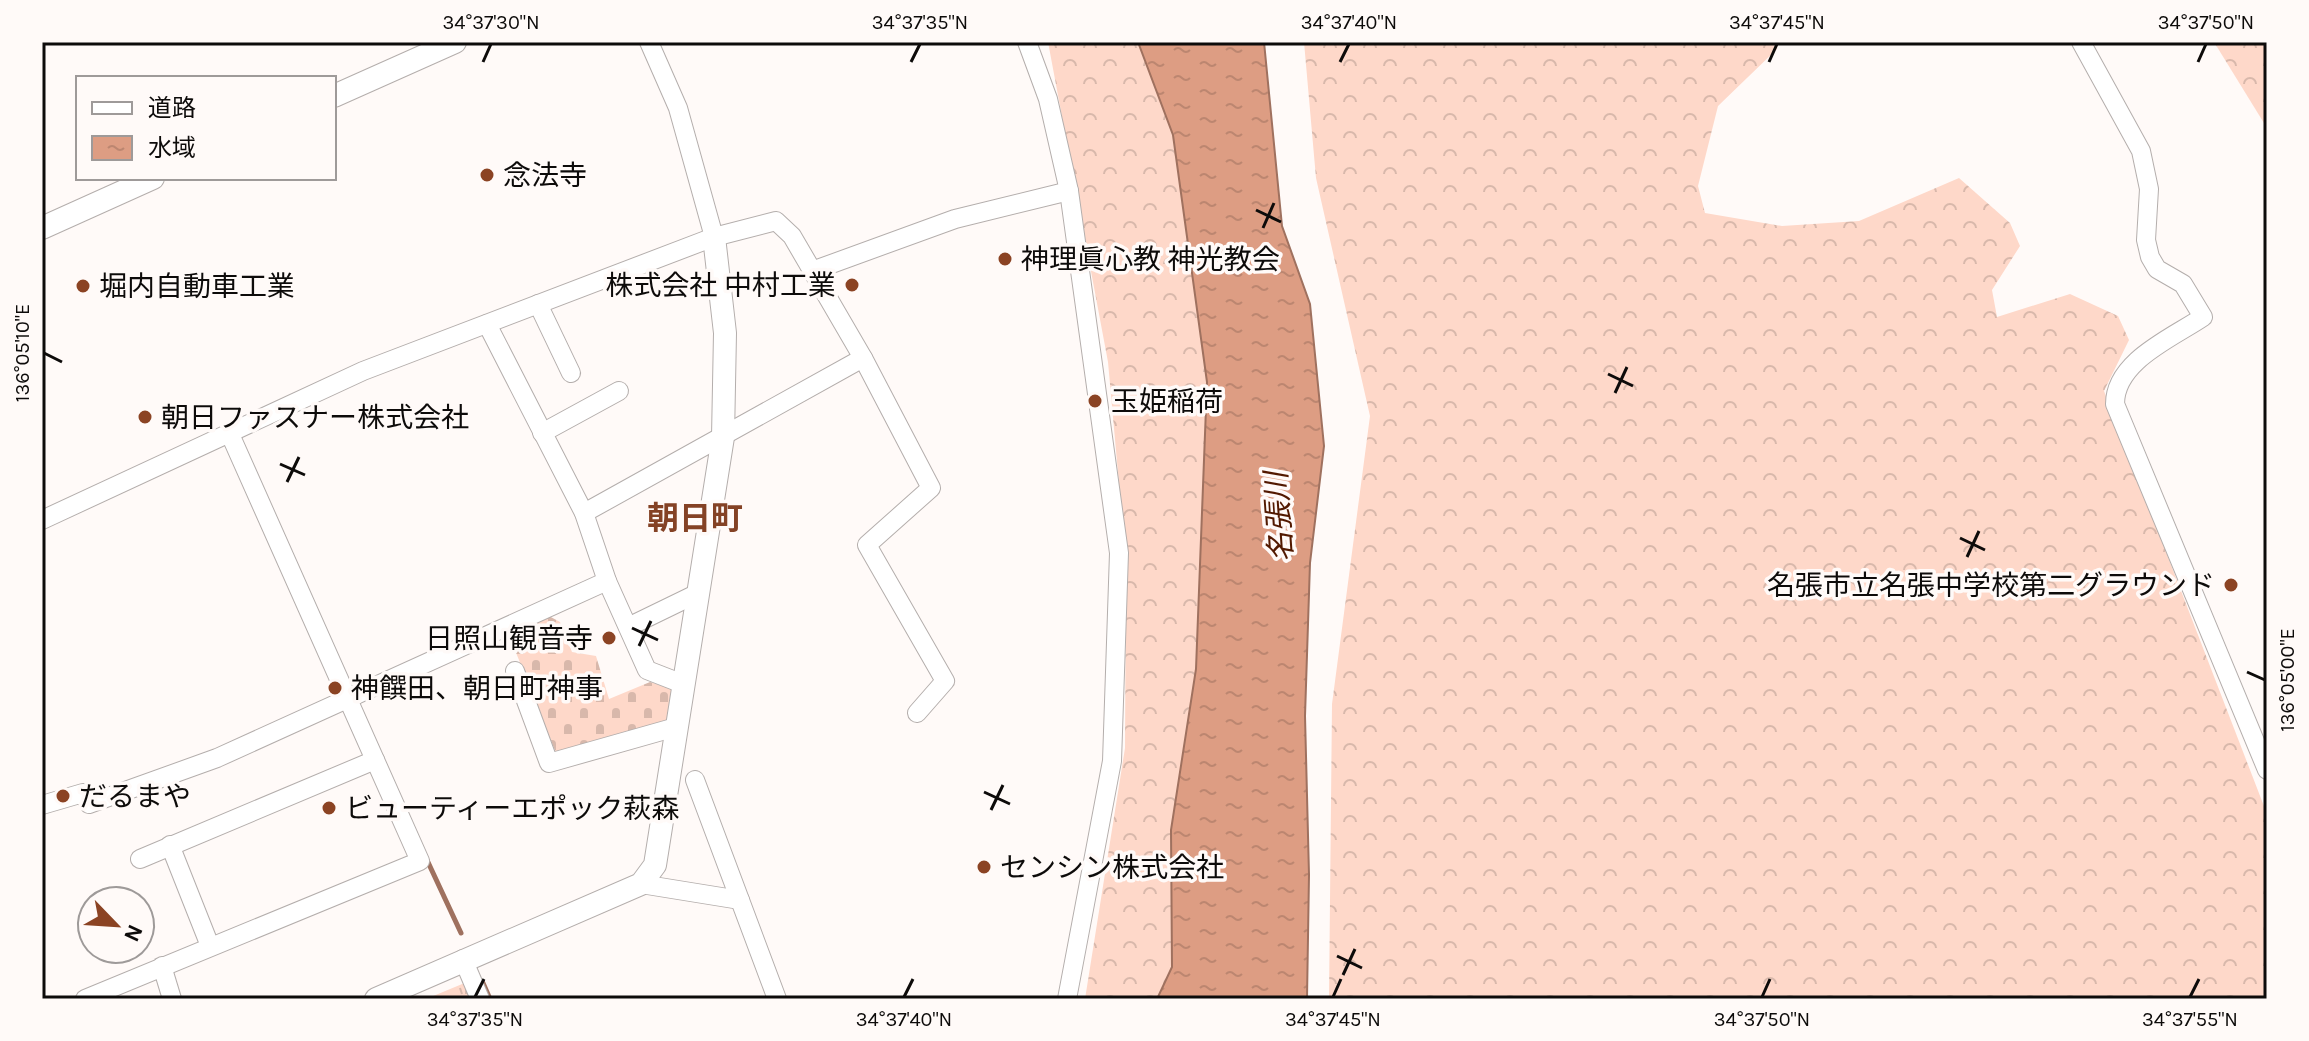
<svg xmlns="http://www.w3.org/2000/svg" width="2309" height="1041" font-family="Karla,'Noto Sans JP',sans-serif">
<defs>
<pattern id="forest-crowns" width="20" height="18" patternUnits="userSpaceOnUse" patternTransform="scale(2)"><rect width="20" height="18" fill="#fed8c9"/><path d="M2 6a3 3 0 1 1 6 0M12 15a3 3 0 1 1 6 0" fill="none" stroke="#d8b8ab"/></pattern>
<pattern id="cemetery-stones" width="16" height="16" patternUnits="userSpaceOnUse" patternTransform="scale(2)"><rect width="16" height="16" fill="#fed8c9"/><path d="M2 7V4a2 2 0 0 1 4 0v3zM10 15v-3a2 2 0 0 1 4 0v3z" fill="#d8b8ab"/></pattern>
<pattern id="park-tufts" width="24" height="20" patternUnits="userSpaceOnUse" patternTransform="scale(2)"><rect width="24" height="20" fill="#fed8c9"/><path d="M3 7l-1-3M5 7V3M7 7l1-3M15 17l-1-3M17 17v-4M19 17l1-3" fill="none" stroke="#d8b8ab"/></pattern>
<pattern id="water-ripples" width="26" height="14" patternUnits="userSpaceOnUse" patternTransform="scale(2)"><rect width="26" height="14" fill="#dd9d83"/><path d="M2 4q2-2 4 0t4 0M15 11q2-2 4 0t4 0" fill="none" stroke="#bc8670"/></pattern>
</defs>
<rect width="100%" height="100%" fill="#fffaf8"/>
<g fill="url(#forest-crowns)">
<polygon points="1048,42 1138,42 1173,135 1207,382 1196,669 1171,830 1172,967 1157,999 1085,999 1125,748 1126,561 1108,362"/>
<polygon points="1304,42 1778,42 1777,49 1718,106 1698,186 1705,213 1782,226 1859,221 1959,178 2010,223 2020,246 1992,290 1997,317 2070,294 2118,316 2129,340 2104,391 2267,814 2267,999 1329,999 1332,704 1370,416 1316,178"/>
<polygon points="2214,42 2267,42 2267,128"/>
</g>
<polygon fill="url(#cemetery-stones)" points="547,615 560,622 572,652 596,656 609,699 650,682 679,691 672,723 556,753 507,630"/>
<polygon fill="url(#park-tufts)" points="467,982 474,999 426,999"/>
<polygon fill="url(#water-ripples)" stroke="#9f715f" stroke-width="2" points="1138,42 1264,42 1282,226 1310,304 1324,446 1310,563 1305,716 1309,875 1307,999 1157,999 1172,967 1171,830 1196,669 1207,382 1173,135"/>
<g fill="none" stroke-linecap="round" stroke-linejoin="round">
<g stroke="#9f715f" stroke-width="5">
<polyline points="427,860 461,933"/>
<polyline points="483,983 490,999"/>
</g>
<g stroke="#b4aeac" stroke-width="20">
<g id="minor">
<polyline points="649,42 678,108 714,237"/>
<polyline points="1027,42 1048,99 1069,191 1119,553 1112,761 1067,999"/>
<path d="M2081,42L2141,151L2149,189L2146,240L2150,257L2157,269L2183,284L2203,317C2172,338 2115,361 2115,404L2267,770"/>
<polyline points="812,271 955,219 1069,191"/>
<polyline points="538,304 571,373"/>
<polyline points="487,324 584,513 607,581 647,670 683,684"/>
<polyline points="542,433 619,391"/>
<polyline points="584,513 863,358"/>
<polyline points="42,520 363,371 714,237 776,221 792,236 863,358 931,488 867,545 945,681 917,713"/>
<polyline points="628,627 698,593"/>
<polyline points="515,671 549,763 676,727"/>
<polyline points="695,780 777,999"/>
<polyline points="42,805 83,793 89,804 217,758 607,581"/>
<polyline points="170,845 210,946"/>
<polyline points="140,859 375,760"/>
<polyline points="641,884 740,900"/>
<polyline points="463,959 480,999"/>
<polyline points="162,966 172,999"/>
<polyline points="85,999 420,861 229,432"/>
</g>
</g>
<g stroke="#b4aeac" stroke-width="24">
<g id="tertiary">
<polyline points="334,96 455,42"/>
<polyline points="42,228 153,178"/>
<polyline points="376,999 641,884 655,865 723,437 725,333 714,237"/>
</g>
</g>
<use href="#minor" stroke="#fff" stroke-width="18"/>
<use href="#tertiary" stroke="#fff" stroke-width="22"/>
</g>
<path fill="none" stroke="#0d0b0a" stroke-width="3" d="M483,62L491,44M911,62L920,44M1340,62L1349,44M1769,62L1777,44M2198,62L2206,44M1256,210L1281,222M1263,228L1274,203M44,353L62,362M1608,374L1633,386M1615,393L1627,367M280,464L305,475M287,482L299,457M1960,538L1985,550M1967,557L1979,531M632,628L658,640M639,646L651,621M2247,672L2265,680M984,792L1010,804M991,810L1003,785M1337,956L1362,968M1343,975L1355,949M475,997L484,979M904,997L913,979M1333,997L1341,979M1762,997L1770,979M2190,997L2199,979"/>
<g fill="#8b4323" stroke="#fffaf8" stroke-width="3">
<circle cx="487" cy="175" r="8"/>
<circle cx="1005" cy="259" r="8"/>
<circle cx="852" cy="285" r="8"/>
<circle cx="83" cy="286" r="8"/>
<circle cx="1095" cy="401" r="8"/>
<circle cx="145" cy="417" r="8"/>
<circle cx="2231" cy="585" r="8"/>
<circle cx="609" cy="638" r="8"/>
<circle cx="335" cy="688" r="8"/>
<circle cx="63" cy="796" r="8"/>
<circle cx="329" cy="808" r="8"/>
<circle cx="984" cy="867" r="8"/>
</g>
<g text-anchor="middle" stroke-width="7" stroke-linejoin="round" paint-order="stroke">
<g font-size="28" fill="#0d0b0a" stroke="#fffaf8" text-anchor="start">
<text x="503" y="185">念法寺</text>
<text x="1021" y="269">神理眞心教 神光教会</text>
<text x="836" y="295" text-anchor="end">株式会社 中村工業</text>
<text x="99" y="296">堀内自動車工業</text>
<text x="1111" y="411">玉姫稲荷</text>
<text x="161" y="427">朝日ファスナー株式会社</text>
<text x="2215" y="595" text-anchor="end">名張市立名張中学校第二グラウンド</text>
<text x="593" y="648" text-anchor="end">日照山観音寺</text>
<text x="351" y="698">神饌田、朝日町神事</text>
<text x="79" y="806">だるまや</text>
<text x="345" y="818">ビューティーエポック萩森</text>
<text x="1000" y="877">センシン株式会社</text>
</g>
<g font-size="30" font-style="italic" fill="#521900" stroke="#fffaf8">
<text transform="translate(1279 517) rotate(-94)" y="10">名張川</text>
</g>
<g font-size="32" font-weight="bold" fill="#844225" stroke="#fffaf8">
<text x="695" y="529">朝日町</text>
</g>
</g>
<rect width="2309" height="1041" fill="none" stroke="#fffaf8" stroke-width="88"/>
<rect x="76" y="76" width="260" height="104" fill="#fffaf8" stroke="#9e9a99" stroke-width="2"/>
<rect x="92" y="102" width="40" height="12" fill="#ffffff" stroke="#9e9a99" stroke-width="2"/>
<text x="148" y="116" font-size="24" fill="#0d0b0a">道路</text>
<rect x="92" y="136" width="40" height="24" fill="url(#water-ripples)" stroke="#9e9a99" stroke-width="2"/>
<text x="148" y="156" font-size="24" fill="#0d0b0a">水域</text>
<g transform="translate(116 925) rotate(115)"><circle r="38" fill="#fffaf8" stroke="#9e9a99" stroke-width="2"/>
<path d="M0-6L14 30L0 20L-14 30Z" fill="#8b4323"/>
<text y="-12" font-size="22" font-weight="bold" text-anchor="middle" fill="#0d0b0a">N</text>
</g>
<rect x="44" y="44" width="2221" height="953" fill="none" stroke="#0d0b0a" stroke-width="3"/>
<g font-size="20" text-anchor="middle" fill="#0d0b0a">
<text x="491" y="29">34°37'30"N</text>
<text x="920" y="29">34°37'35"N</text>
<text x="1349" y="29">34°37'40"N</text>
<text x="1777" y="29">34°37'45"N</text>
<text x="2206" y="29">34°37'50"N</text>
<text transform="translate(22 353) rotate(-90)" y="7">136°05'10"E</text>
<text transform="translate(2287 680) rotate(-90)" y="7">136°05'00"E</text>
<text x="475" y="1026">34°37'35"N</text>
<text x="904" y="1026">34°37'40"N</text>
<text x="1333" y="1026">34°37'45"N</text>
<text x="1762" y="1026">34°37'50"N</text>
<text x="2190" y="1026">34°37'55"N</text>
</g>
</svg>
